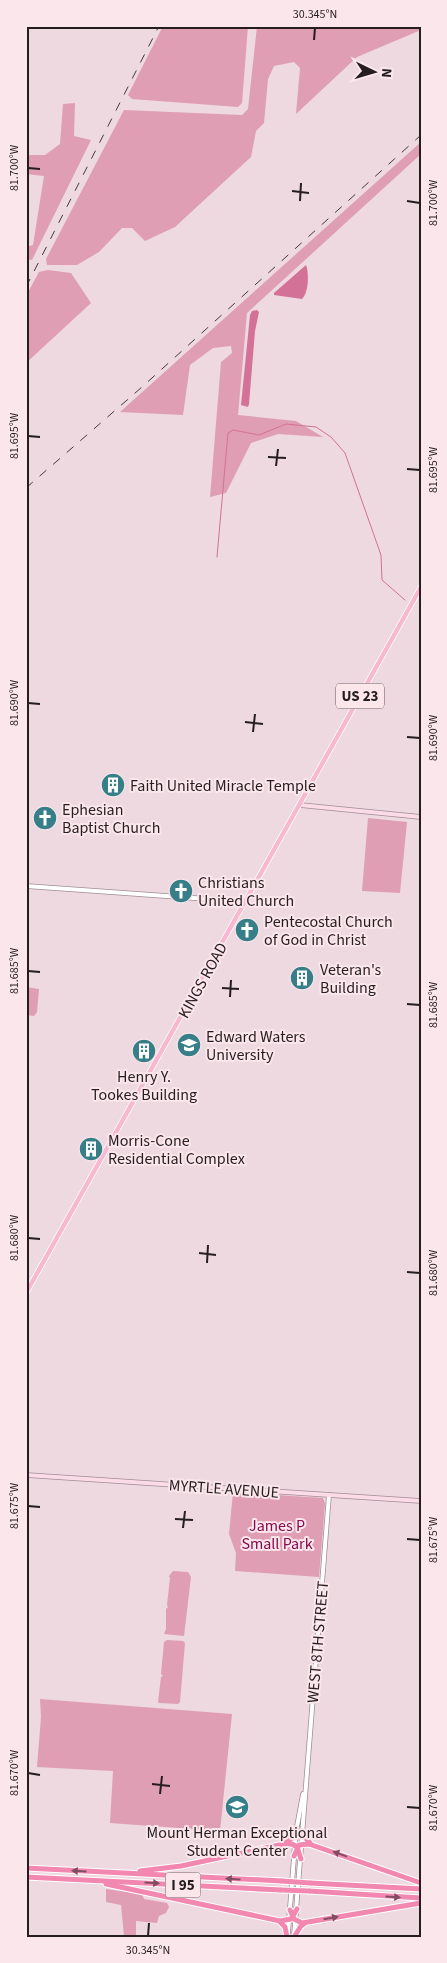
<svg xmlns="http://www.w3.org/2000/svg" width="447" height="1963" font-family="'Source Sans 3',sans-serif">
<rect width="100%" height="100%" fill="#edd9df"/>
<g fill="#df9eb4">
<polygon points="163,26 248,26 242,103 238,107 132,99 128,95"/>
<polygon points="257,26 421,26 421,30 357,57 296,114 300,68 294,62 274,66 268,79 264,123 256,131 251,157 175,227 145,241 132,228 122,228 99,252 77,265 47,265 46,259 124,110 242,115 248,109"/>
<polygon points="75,103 74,136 91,140 32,260 26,259 26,247 33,245 44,176 26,174 26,155 45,155 60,144 63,104"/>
<polygon points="421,142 421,154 247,313 238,415 296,421 323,437 278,434 251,443 226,493 210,497 221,362 232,353 231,346 213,348 190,365 183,415 120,412"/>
<polygon points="48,270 71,273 91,303 26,363 26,296 39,272"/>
<polygon points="368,818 407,822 400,893 362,891"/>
<polygon points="26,987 39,989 37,1012 34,1016 26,1015"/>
<polygon points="233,1492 323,1498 325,1503 319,1577 235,1571 236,1553 229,1534"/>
<polygon points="173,1571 188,1572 191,1577 184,1636 164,1634 166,1629 166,1609 168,1607 167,1605 170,1578 169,1576"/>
<polygon points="167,1640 183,1641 185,1643 180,1702 178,1704 159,1703 158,1702 161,1677 163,1676 161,1674 164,1642"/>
<polygon points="40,1699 232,1714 220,1831 110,1823 113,1771 37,1767 41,1717"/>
<polygon points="106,1889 142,1894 144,1899 167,1903 169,1907 166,1913 159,1916 157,1923 136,1921 136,1937 124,1936 121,1905 106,1902"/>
</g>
<g fill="#d37197">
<path d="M306,265C309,273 309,292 302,299L274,295V293Z"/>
<polygon points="257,310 259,312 255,331 249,404 248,407 241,405 250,315 252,311"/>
</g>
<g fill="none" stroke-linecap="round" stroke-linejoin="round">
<polyline stroke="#d37197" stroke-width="1" points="217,557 228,433 233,430 259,435 286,424 316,427 331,437 345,453 381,555 382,580 405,600"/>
<g stroke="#a08d93" stroke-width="5.5">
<g id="tertiary">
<polyline points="26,886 236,901 244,904"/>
<polyline points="288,1933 296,1832 303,1794"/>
<polyline points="294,1936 329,1495"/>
</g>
</g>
<g stroke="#a08d93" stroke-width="5.5">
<g id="secondary">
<polyline points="300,805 421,817"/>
<polyline points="26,1475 421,1501"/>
</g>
</g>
<g stroke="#fff" stroke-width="6">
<polyline id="primary" points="26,1293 421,587"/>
</g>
<g stroke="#fff" stroke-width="7">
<g id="motorway">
<polyline points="303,1835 310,1843"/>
<polyline points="284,1844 292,1838 296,1832"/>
<polyline points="294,1856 299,1845 309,1844 421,1883"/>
<polyline points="26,1868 282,1881"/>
<polyline points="140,1871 181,1866 284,1844 292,1844 297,1847 301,1859"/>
<polyline points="26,1877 281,1890"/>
<polyline points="310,1883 421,1889"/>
<polyline points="106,1884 280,1921 291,1919 297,1909"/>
<polyline points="309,1891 421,1898"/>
<polyline points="290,1910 294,1919 302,1923 421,1903"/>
<polyline points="280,1922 285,1927 287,1937"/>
<polyline points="294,1937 301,1926 304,1924"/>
</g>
</g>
<use href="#tertiary" stroke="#fff" stroke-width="4"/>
<use href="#secondary" stroke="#fbdbe7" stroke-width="4"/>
<use href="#primary" stroke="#f7b8d0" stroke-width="4.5"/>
<use href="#motorway" stroke="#f288b0" stroke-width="5"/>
<g stroke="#433a3d" stroke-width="1" stroke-dasharray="9 9" stroke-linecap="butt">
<polyline points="26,287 159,26"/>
<polyline points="26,488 142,387 421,135"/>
</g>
<g stroke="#fff" stroke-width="7" stroke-linecap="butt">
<g id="motorway-bridge">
<polyline points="282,1881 310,1883"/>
<polyline points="281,1890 309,1891"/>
</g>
</g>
<use href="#motorway-bridge" stroke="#f288b0" stroke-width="5"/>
</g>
<defs><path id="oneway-solid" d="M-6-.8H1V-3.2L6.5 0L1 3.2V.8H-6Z" transform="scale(1.25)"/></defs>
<g fill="#814d61">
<use href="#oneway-solid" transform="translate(340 1854) rotate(-160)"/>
<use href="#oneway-solid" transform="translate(79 1871) rotate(-177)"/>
<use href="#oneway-solid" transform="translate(233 1879) rotate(-177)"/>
<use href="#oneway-solid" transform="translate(152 1883) rotate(3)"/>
<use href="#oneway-solid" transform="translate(393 1897) rotate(3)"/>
<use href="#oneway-solid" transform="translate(331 1918) rotate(-10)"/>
</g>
<path fill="none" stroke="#251d20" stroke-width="2" d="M314,40L315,28M28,168L40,169M292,191L309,193M300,201L301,183M407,201L420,203M28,436L40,437M268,457L286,458M276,466L278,449M407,469L420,470M28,703L40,704M245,722L263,724M253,732L255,714M407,737L420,738M28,971L40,972M222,988L239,989M230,997L231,980M407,1004L420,1005M28,1238L40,1239M199,1253L216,1255M207,1263L208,1245M407,1272L420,1273M28,1506L40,1507M175,1519L193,1520M183,1528L185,1511M407,1539L420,1540M28,1773L40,1775M152,1784L170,1786M160,1794L162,1776M407,1807L420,1808M148,1936L149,1923"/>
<defs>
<g id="building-disc" transform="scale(1.25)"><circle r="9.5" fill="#377f88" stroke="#fbe6ec"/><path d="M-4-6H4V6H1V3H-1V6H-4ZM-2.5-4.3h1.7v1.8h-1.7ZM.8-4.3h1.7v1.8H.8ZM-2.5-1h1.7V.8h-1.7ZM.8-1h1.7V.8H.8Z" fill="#fff"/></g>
<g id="church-disc" transform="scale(1.25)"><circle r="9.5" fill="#377f88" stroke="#fbe6ec"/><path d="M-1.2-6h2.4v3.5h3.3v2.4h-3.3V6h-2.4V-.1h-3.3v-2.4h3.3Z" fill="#fff"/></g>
<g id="university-disc" transform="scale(1.25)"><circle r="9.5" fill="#377f88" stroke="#fbe6ec"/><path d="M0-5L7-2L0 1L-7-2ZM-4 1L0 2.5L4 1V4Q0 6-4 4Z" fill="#fff"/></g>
<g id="school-disc" transform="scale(1.25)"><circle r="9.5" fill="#377f88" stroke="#fbe6ec"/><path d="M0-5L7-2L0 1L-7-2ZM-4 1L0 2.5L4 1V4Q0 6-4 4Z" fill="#fff"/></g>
</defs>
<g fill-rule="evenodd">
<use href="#building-disc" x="113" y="785"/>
<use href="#church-disc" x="45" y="818"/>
<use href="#church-disc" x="181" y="891"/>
<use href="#church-disc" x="247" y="930"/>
<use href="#building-disc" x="302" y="978"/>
<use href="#university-disc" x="189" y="1045"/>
<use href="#building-disc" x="144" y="1051"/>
<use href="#building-disc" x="91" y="1149"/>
<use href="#school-disc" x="237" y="1807"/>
</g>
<g text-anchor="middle" stroke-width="4" stroke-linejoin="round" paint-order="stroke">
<g fill="#fbe6ec" stroke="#65595d" stroke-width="1">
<rect x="336" y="683.5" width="48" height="25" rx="4"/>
<rect x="165.5" y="1872.5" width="35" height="25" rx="4"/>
</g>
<g font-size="15" font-weight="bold" fill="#251d20">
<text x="360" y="701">US 23</text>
<text x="183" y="1890">I 95</text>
</g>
<g font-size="16" fill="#251d20" stroke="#fbe6ec" text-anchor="start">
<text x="130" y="791">Faith United Miracle Temple</text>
<text x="62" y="815">Ephesian<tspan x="62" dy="18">Baptist Church</tspan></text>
<text x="198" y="888">Christians<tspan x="198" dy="18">United Church</tspan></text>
<text x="264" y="927">Pentecostal Church<tspan x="264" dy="18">of God in Christ</tspan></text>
<text x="320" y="975">Veteran's<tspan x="320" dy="18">Building</tspan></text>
<text x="206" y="1042">Edward Waters<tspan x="206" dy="18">University</tspan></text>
<text x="144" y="1082" text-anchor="middle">Henry Y.<tspan x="144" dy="18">Tookes Building</tspan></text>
<text x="108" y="1146">Morris-Cone<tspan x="108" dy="18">Residential Complex</tspan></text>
<text x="237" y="1838" text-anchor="middle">Mount Herman Exceptional<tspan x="237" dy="18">Student Center</tspan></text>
</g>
<g font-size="16" fill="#251d20" stroke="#fbe6ec">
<text transform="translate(202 980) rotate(-61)" y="6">KINGS ROAD</text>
<text transform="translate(224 1488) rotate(4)" y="6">MYRTLE AVENUE</text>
<text transform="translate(317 1642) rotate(-85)" y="6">WEST 8TH STREET</text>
</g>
<g font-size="16" fill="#850a4b" stroke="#fbe6ec">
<text x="277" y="1531">James P<tspan x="277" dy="18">Small Park</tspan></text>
</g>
</g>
<rect width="447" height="1963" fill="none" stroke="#fbe6ec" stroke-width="55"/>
<g transform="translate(374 72) rotate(95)" stroke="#fbe6ec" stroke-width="4" paint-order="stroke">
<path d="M0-4L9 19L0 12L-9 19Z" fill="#251d20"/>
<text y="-8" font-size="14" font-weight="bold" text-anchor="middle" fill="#251d20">N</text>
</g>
<rect x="28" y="28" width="392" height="1908" fill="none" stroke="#251d20" stroke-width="2"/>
<g font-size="12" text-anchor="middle" fill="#251d20">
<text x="315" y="18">30.345°N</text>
<text transform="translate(14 168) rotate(-90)" y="4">81.700°W</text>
<text transform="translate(433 203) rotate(-90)" y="4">81.700°W</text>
<text transform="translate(14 436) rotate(-90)" y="4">81.695°W</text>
<text transform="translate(433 470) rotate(-90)" y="4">81.695°W</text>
<text transform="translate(14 703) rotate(-90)" y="4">81.690°W</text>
<text transform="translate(433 738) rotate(-90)" y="4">81.690°W</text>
<text transform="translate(14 971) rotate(-90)" y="4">81.685°W</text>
<text transform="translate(433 1005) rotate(-90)" y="4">81.685°W</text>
<text transform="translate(14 1238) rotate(-90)" y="4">81.680°W</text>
<text transform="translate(433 1273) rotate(-90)" y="4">81.680°W</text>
<text transform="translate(14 1506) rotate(-90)" y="4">81.675°W</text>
<text transform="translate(433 1540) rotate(-90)" y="4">81.675°W</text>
<text transform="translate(14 1773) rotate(-90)" y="4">81.670°W</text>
<text transform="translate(433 1808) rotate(-90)" y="4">81.670°W</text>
<text x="148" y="1954">30.345°N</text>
</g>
</svg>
